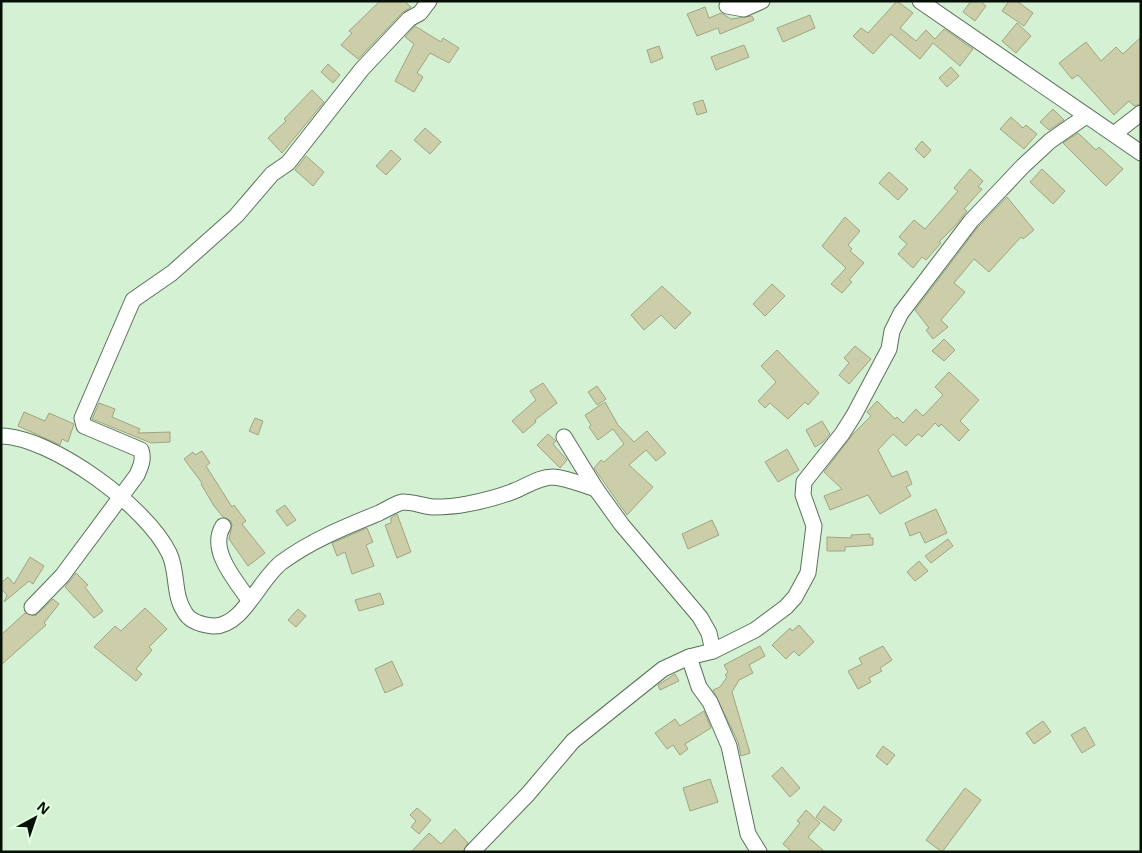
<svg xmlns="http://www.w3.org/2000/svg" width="1142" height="853" font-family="'Open Sans',sans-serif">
<rect width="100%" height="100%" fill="#d5f1d4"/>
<g fill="#cbcea9" stroke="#a1a481">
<polygon points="380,1 404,1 411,7 402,13 358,59 341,45 352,33 349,31"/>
<polygon points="897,1 913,13 900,28 916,41 926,30 935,39 944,29 973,49 960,66 933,43 920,59 891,34 873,54 853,36 861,28 868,33"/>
<polygon points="971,1 980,1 986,6 975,21 963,12"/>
<polygon points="1009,1 1017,1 1033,13 1024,26 1002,11"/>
<polygon points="705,7 709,18 721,13 731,19 752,16 754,20 720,34 718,28 697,36 687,14"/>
<polygon points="810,15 815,28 783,42 777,28"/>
<polygon points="1017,23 1031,36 1016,53 1002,41"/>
<polygon points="415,26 441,42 443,38 459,48 449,63 430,53 417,73 423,77 414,92 395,81 414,44 405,37"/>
<polygon points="1141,37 1141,104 1134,106 1129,101 1114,115 1078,75 1072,79 1059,63 1086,42 1101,61 1116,47 1123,54"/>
<polygon points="744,45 749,57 716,70 711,57"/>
<polygon points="659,46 663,58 651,63 647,50"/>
<polygon points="328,64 340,75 333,83 321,72"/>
<polygon points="951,67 959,76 947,87 939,78"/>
<polygon points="312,90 324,102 282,153 268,138 286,121 284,119"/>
<polygon points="703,100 707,112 697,115 693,103"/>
<polygon points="1053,109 1064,120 1049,130 1040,122"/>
<polygon points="1011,117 1023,128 1026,125 1037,134 1024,149 1000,129"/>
<polygon points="425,128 441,142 430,154 414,140"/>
<polygon points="1078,133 1096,150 1099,147 1123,169 1106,186 1063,143"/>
<polygon points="922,141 931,150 924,158 915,149"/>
<polygon points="391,150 401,159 386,175 376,166"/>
<polygon points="306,156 324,172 313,186 295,170"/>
<polygon points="970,169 983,181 978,187 982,189 964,209 967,211 954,227 939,242 941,243 926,260 922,257 913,268 898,254 907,244 899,237 914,220 925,229 958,191 954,188"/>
<polygon points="1042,169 1065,191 1053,204 1030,182"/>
<polygon points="889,172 908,189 898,200 879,183"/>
<polygon points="1007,197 1034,230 1023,239 1021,237 989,272 974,259 954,283 965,292 941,320 948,327 933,339 926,330 929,328 915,310 978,227"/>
<polygon points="845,217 860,231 848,245 852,249 850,251 864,263 849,280 852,282 842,293 831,284 846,268 822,246"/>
<polygon points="772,284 785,296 765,316 753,304"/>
<polygon points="662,286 691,313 675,329 661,315 644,330 631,315"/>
<polygon points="944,339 955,350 944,361 932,351"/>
<polygon points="855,346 871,359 849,384 839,375 849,363 844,358"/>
<polygon points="777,350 819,393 808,405 805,402 788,419 770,403 765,408 758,401 776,382 761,366"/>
<polygon points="949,372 979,400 960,421 969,430 959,441 941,424 939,427 935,423 922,437 918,434 906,446 893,434 878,450 892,477 907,471 912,484 906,487 911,496 880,514 868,495 830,510 824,496 842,489 824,472 853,434 871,416 867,412 877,401 895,419 897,417 903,423 916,409 923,416 943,395 935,387"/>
<polygon points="543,383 557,403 535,420 536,422 523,433 512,421 536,400 530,391"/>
<polygon points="597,386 606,399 597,405 588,392"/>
<polygon points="605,402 618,425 634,442 647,431 666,453 656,461 646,450 629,465 653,487 627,515 594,468 601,460 604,462 624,444 613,429 598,440 589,427 591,425 585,415"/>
<polygon points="99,403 115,409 112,417 140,429 138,433 170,432 170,442 151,443 92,419"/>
<polygon points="24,412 45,421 49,413 74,424 68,442 62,439 60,445 18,426"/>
<polygon points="255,418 263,421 258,435 249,431"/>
<polygon points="822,421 830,434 823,442 815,447 806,430"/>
<polygon points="548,434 556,441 553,444 567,460 560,468 537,445"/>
<polygon points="787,449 799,470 778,482 765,462"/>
<polygon points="202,451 210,463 206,466 232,507 234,505 246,521 242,524 265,553 248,566 229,539 232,525 231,521 223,517 214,506 201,484 202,483 184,459 193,452 195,455"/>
<polygon points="285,505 296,520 287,526 276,511"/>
<polygon points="936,509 947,533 925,543 920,532 910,536 905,523"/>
<polygon points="397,514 411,552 397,558 385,525 391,523 391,518"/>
<polygon points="712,520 719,535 688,549 682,534"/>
<polygon points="367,528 373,542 366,545 374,566 352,574 345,552 337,556 332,543"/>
<polygon points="870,534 870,538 873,538 873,545 845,547 845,551 827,551 827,537 851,538 851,535"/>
<polygon points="948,539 953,546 931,563 925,556"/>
<polygon points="30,557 44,566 33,584 29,581 4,602 7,595 1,589 1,583 8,577 14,584"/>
<polygon points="919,561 928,571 915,581 907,572"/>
<polygon points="76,573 88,585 85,587 103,611 94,618 65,587"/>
<polygon points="380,593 384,604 359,611 355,600"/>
<polygon points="53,599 59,604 44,623 46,625 1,665 1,635 25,613 35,616"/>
<polygon points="145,608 167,629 149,647 152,650 136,669 142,674 136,681 94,647 115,626 121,631"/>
<polygon points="298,609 306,616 296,627 288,620"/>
<polygon points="799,625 814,642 799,656 794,651 786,659 772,645 790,628 792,631"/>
<polygon points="760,646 765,656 749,665 753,673 739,680 732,692 750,753 741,756 738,742 713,690 720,687 727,677 725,675 728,672 724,665"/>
<polygon points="883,646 892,660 880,668 882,671 869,678 871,682 858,689 848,671 862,664 859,658"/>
<polygon points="392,661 403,685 385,693 375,669"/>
<polygon points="675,674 679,681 660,690 658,685"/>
<polygon points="704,711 711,728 685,744 688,749 680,755 673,745 667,749 655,733 675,719 680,726"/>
<polygon points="1043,721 1051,732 1034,744 1026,733"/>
<polygon points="1085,727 1095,745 1082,753 1071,735"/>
<polygon points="883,746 895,755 887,765 876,756"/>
<polygon points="782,767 800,788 790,797 772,776"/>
<polygon points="710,779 718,802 690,811 683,788"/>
<polygon points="965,788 981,800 942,852 926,840"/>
<polygon points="824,806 842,820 834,831 816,817"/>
<polygon points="417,808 431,820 419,834 411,827 416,821 410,815"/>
<polygon points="806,810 820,823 808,837 825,852 792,852 783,844 800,823 797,821"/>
<polygon points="455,829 468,843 463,852 411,852 429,833 441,844"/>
</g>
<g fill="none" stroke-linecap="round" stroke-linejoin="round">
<g stroke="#597258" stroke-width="17">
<g id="street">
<polyline points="920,1 1141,153"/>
<polyline points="727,6 744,9 762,1"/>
<polyline points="1114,134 1141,113"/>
<path d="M1,436C52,437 147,507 169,553C178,571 173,594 184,611C189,621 202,625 213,626C243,627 259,579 282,562C312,540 345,527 379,513C386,510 396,503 403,502C413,502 423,506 433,507C444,507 457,506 467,504C483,501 499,497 514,491C527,486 539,477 553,477C567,478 583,485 596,489"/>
<polyline points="564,437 596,489 622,525 700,617 709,633 713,651"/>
<path d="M223,526C208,550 236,581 249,600"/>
<path d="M32,607L62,576L137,475C141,466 144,459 141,450L84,426L82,418L133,300L172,273L236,216L272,174L288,163L362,69L409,19L420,13L429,1"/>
<polyline points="689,657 699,687 710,702 729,746 748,834 759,852"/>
<polyline points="472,852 528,794 573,741 663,669 689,657 713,651 755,630 786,607 795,597 808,573 814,526 803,495 804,482 842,434 854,415 889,349 892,331 901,313 971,221 1023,166 1050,141 1086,116"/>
</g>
</g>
<use href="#street" stroke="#fff" stroke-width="15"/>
</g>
<rect width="1142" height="853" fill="none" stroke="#071006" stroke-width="5"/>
<g transform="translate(35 818) rotate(40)" stroke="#e2ffe1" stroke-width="4" paint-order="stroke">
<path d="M0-4L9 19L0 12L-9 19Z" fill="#071006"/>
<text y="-8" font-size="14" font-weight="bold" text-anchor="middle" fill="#071006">N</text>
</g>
</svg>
